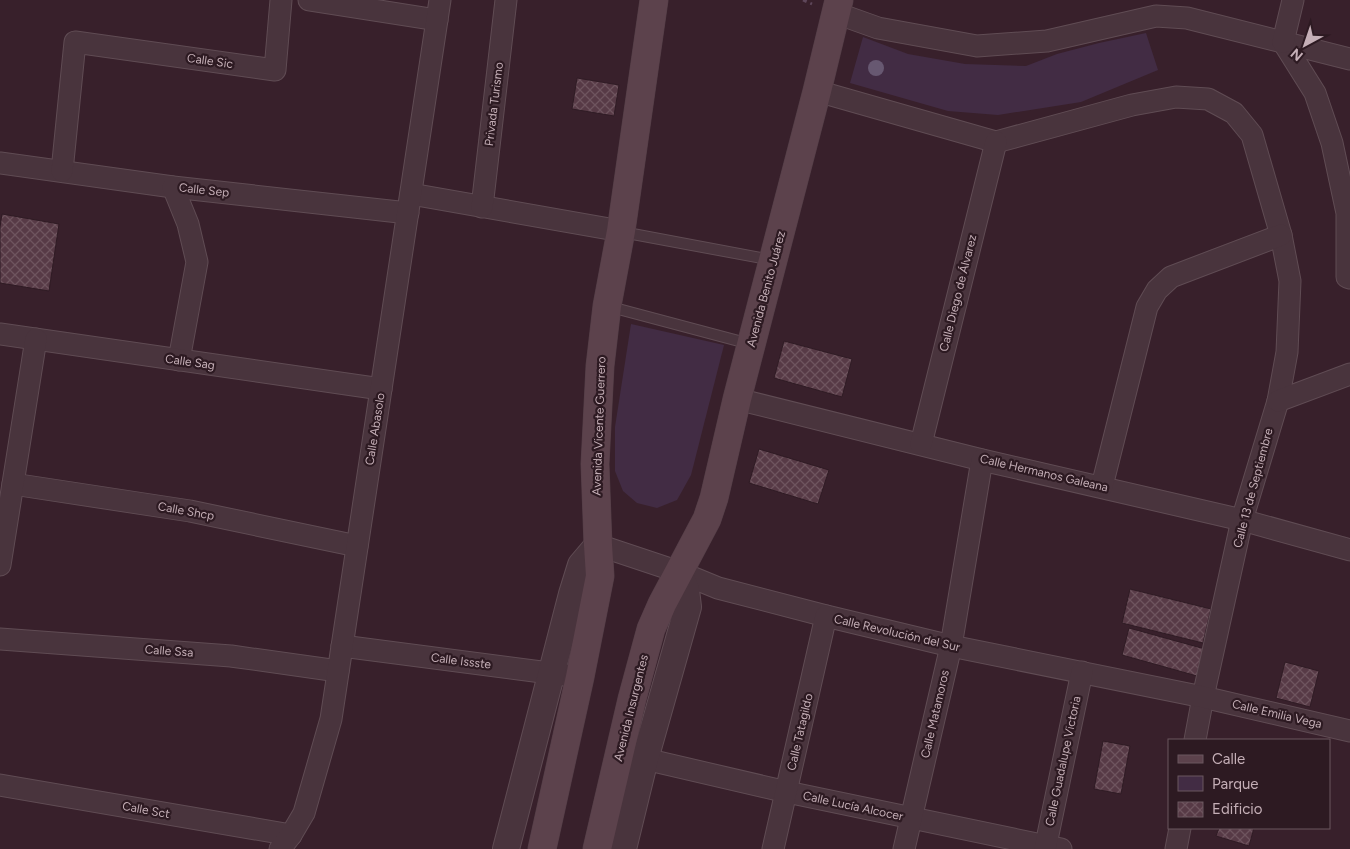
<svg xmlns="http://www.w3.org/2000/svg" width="1350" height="849" font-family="Figtree,sans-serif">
<defs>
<pattern id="building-cross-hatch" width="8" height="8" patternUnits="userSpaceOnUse" patternTransform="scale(1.25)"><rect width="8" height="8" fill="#573a46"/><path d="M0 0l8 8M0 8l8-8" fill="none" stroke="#6e545e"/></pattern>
</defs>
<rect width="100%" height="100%" fill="#38202b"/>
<g fill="#422c44">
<polygon points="1146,33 1158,70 1081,102 998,115 948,111 850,83 863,37 908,54 965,64 1026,66 1057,54 1099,43"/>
<polygon points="631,324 724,345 691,475 677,500 657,508 637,503 623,491 615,471 615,427"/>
</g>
<g fill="url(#building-cross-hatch)" stroke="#2f1b24">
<polygon points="577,78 619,85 614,116 572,109"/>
<polygon points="2,214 59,224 49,291 0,283 0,227"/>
<polygon points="784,341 852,359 842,397 774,378"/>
<polygon points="759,449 829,470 818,504 749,483"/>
<polygon points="1130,589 1211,609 1203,643 1122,623"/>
<polygon points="1129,628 1205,649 1197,676 1122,655"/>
<polygon points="1285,662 1319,671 1310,707 1276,698"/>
<polygon points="1103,741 1130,746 1121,794 1094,789"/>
<polygon points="1219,828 1254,828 1249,846 1216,836"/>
</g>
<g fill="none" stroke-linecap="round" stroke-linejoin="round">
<g stroke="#604c54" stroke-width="12">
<g id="service">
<polyline points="622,232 772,260"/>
<polyline points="607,306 750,344"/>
</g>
</g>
<g stroke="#604c54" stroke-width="23">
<g id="minor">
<polyline points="309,0 437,20"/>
<polyline points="836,13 878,28 977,46 1047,41 1156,16 1187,18 1350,59"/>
<polyline points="1283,42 1315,93 1332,143 1347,213 1347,277 1350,278"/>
<polyline points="1283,42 1293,0"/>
<polyline points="817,91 996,142 1132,105 1176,97 1208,99 1234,113 1252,135 1281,235 1290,281 1287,352 1278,401 1242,520 1203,697 1195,740"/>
<polyline points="0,163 173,187 408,213"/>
<polyline points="62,171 75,42 275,70 281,0"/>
<polyline points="173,187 188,224 197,262 179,360"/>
<polyline points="411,194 621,231"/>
<polyline points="482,207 506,0"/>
<polyline points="0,334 381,389"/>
<polyline points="737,399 982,460 1242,520 1350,550"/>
<polyline points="1278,401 1350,374"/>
<polyline points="921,444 996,142"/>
<polyline points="13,484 190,511 357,546"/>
<polyline points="1102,486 1147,307 1157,290 1171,277 1281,235"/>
<polyline points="598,545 679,572 718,588 826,616 951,646 1203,697 1350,731"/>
<polyline points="0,565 36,339"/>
<polyline points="0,639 231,656 338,671"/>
<polyline points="342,646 580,677"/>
<polyline points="645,759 787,792 1061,849"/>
<polyline points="0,785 291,835"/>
<polyline points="280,849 291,835 304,813 331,719 440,0"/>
<polyline points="773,849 826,616"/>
<polyline points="904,849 951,646 982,460"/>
<polyline points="1045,849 1082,672"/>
<polyline points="1176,849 1180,828"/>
</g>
</g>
<g stroke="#604c54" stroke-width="28">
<g id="tertiary">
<polyline points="506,849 572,594 581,565 598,545"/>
<polyline points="623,849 645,759 688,607 686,590 679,572"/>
</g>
</g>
<g stroke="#523d46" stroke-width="29">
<g id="secondary">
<polyline points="542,849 580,677 600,576 598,545 595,464 600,366 607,306 621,231 654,0"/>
<polyline points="597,849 632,699 651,629 662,604 707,519 714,498 737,399 817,91 839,0"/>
</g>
</g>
<polyline stroke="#5e475a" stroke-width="3" stroke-dasharray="4 4" stroke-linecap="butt" points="803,0 812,4"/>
<use href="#service" stroke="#49343d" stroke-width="10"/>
<use href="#minor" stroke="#49343d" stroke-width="21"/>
<use href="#tertiary" stroke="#49343d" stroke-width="26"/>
<use href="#secondary" stroke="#5c424c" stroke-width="28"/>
</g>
<circle fill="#675871" cx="876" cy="68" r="8"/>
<g text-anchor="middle" stroke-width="4.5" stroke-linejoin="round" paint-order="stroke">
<g font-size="12" fill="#c5afb7" stroke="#2d1a22">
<text transform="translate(210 61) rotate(8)" y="4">Calle Sic</text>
<text transform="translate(494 104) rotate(-83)" y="4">Privada Turismo</text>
<text transform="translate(204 190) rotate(6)" y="4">Calle Sep</text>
<text transform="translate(766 289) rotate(-75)" y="4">Avenida Benito Juárez</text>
<text transform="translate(958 293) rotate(-76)" y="4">Calle Diego de Álvarez</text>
<text transform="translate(190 362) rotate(8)" y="4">Calle Sag</text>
<text transform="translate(599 426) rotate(-88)" y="4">Avenida Vicente Guerrero</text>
<text transform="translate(375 429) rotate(-81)" y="4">Calle Abasolo</text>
<text transform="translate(1044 473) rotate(13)" y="4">Calle Hermanos Galeana</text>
<text transform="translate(1253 488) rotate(-75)" y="4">Calle 13 de Septiembre</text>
<text transform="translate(186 511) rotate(10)" y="4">Calle Shcp</text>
<text transform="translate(897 633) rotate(13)" y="4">Calle Revolución del Sur</text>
<text transform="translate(169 651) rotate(4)" y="4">Calle Ssa</text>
<text transform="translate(461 661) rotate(7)" y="4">Calle Issste</text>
<text transform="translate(631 708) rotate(-76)" y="4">Avenida Insurgentes</text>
<text transform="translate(935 714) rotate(-77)" y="4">Calle Matamoros</text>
<text transform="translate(1277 714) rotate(13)" y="4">Calle Emilia Vega</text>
<text transform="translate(800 732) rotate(-77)" y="4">Calle Tatagildo</text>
<text transform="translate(1063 761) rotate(-78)" y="4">Calle Guadalupe Victoria</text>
<text transform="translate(853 806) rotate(12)" y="4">Calle Lucía Alcocer</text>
<text transform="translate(146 810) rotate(10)" y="4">Calle Sct</text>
</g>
</g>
<rect x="1168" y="739" width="162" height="90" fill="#2d1a22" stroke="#6a565e"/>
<rect x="1178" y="755" width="25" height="8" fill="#5c424c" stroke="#6a565e"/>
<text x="1212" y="764" font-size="15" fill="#c5afb7">Calle</text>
<rect x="1178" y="776" width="25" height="15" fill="#422c44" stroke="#6a565e"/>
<text x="1212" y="789" font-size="15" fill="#c5afb7">Parque</text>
<rect x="1178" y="802" width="25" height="15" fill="url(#building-cross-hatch)" stroke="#6a565e"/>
<text x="1212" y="814" font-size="15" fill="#c5afb7">Edificio</text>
<g transform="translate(1305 45) rotate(220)" stroke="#2d1a22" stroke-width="4" paint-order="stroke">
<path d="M0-4L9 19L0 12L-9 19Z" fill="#c5afb7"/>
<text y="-8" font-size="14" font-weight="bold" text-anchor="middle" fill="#c5afb7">N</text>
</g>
</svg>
